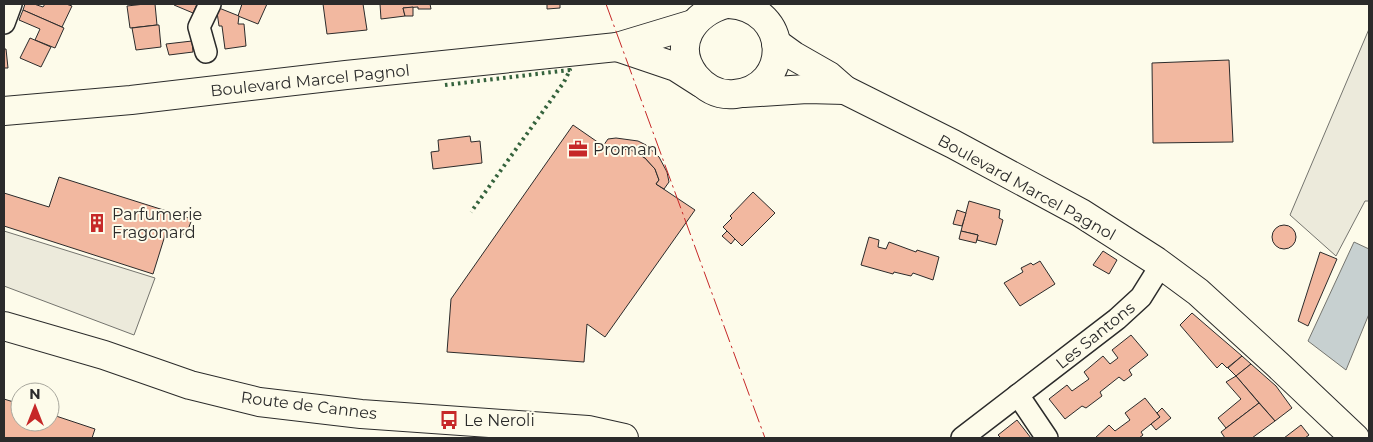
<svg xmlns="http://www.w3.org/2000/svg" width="1373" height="442" font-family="Montserrat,sans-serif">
<rect width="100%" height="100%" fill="#fdfbea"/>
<g fill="#eceadb" stroke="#74746e">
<polygon points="1369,29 1369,201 1365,201 1336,256 1290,215"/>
<polygon points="4,231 155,278 134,335 4,286"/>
</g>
<polygon fill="#c7d0d0" stroke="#74746e" points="1354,242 1369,249 1369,314 1346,370 1308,341"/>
<g fill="#f2b8a0" stroke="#2b2b2b">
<polygon points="25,4 34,4 43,7 45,4 66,4 72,6 62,27 23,10"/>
<polygon points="145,4 155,4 157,25 130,28 127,6"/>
<polygon points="175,4 197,4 193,13 174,5"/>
<polygon points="242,4 267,4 258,24 238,16"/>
<polygon points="323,4 363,4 367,30 327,34"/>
<polygon points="380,4 430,4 431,9 418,9 418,7 403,8 405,16 381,19"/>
<polygon points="547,4 560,4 560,8 547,9"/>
<polygon points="413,7 413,16 405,16 403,8"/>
<polygon points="219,8 239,16 238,24 244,24 246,46 225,49 222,26 219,26 217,12"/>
<polygon points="23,10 64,28 55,48 35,40 40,29 19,20"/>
<polygon points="157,25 159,25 161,47 136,50 132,28"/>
<polygon points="30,38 51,47 41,67 20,58"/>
<polygon points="192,41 193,52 169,55 166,44"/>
<polygon points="4,49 6,49 8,68 4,68"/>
<polygon points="1229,60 1233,142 1153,143 1152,63"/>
<polygon points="573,125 612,152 614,149 623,149 631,150 645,158 655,169 659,180 656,184 695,210 605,337 587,324 584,362 447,352 451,299"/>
<polygon points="470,136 471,142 480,141 482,163 433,169 431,152 439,151 438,140"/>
<polygon points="616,138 638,141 646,145 659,157 667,172 669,182 664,189 656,184 659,180 655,169 645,158 631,150 623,149 614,149 612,152 603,146 608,139"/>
<polygon points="59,177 192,219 186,235 167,229 153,274 4,226 4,193 49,207"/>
<polygon points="753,192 775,213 742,246 723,227 732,218 730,216"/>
<polygon points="969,201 1000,210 999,218 1003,220 996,245 977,240 978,235 961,231"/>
<polygon points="957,210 966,213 962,226 953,224"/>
<circle cx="1284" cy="237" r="12"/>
<polygon points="727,231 735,239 731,244 722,236"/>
<polygon points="961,231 978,235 976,243 959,239"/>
<polygon points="869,237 879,240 878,247 886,249 889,242 916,252 917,250 939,257 933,280 913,273 911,276 894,272 893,274 861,265"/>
<polygon points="1103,251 1117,260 1109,274 1093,265"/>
<polygon points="1320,252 1337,259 1308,326 1298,321"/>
<polygon points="1040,261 1055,284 1020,306 1004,283 1023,272 1021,268 1031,263 1033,265"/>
<polygon points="1192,313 1214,332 1242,356 1227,368 1222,363 1217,368 1180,325"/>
<polygon points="1131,335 1148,355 1129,370 1132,375 1124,381 1119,377 1100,392 1102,396 1086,408 1082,406 1065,419 1049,399 1067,385 1072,391 1089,379 1084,372 1103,356 1110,364 1118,358 1112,350"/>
<polygon points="1242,356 1251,364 1236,376 1228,368"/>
<polygon points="1251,364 1276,386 1292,408 1275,421 1236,376"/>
<polygon points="1236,376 1259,403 1226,428 1218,418 1241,399 1226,382"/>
<polygon points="1145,398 1160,417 1141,432 1143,435 1139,438 1095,438 1109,425 1115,431 1130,420 1125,413"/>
<polygon points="4,399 20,404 20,422 50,422 50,414 95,429 92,438 4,438"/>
<polygon points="1259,403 1275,421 1252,438 1225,438 1221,432"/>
<polygon points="1162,408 1171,418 1156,430 1151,424 1160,417 1157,413"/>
<polygon points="1017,420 1031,438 1001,438 998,435"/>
<polygon points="1301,425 1309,435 1305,438 1284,438"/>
</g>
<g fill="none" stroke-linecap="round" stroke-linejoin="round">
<g stroke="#2b2b2b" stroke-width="24">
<g id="street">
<polyline points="4,23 11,4"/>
<polyline points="206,52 199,27 210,4"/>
<polyline points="1018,395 1047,438"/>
<polyline points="962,438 1117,319 1141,297 1161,265"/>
</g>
</g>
<g stroke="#2b2b2b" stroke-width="30">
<g id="secondary">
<path d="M726,4C693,13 671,45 695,76C705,88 718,96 735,94C792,88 791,8 729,4"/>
<polyline points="776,43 794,56 829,76 845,90 953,144 1081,213 1156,261 1198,292 1278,365 1355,438"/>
<polyline points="617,47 676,67 701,83"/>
<polyline points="744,93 807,89 845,90"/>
<polyline points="4,111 131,100 346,75 617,47 693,24"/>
</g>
</g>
<g stroke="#2b2b2b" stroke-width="30">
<polyline id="primary" points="4,326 104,355 190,385 259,402 361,414 588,430 624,438"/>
</g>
<use href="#street" stroke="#fdfbea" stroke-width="21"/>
<use href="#secondary" stroke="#fdfbea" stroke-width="28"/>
<use href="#primary" stroke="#fdfbea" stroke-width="28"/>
<polyline stroke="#34623c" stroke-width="4" stroke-dasharray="2.5 4" stroke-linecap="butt" points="445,85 570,70 564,82 471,212"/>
<polyline stroke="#c62828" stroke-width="1" stroke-dasharray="18 4 2.5 4" stroke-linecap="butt" points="606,4 765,438"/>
</g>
<defs>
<g id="office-bare" transform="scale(1.5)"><path d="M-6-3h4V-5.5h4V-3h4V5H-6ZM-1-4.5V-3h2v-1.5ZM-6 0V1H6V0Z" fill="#c62828" stroke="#fdfbea" stroke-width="2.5" paint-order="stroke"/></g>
<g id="building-bare" transform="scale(1.5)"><path d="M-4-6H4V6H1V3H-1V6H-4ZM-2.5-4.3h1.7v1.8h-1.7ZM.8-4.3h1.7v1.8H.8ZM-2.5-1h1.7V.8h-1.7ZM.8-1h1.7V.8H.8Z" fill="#c62828" stroke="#fdfbea" stroke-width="2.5" paint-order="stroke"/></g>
<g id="bus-bare" transform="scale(1.5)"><path d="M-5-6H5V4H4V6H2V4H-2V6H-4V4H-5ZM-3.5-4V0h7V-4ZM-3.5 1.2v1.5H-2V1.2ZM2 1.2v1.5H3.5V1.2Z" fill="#c62828" stroke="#fdfbea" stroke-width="2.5" paint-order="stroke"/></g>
</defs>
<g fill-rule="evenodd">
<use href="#office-bare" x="578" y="149"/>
<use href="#building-bare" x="97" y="223"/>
<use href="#bus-bare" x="449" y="420"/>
</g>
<g text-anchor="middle" stroke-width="4" stroke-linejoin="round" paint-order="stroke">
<g font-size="16" fill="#2b2b2b" stroke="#fdfbea">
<text transform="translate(310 80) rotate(-6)" y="6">Boulevard Marcel Pagnol</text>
<text transform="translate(1027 187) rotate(29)" y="6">Boulevard Marcel Pagnol</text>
<text transform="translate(1095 335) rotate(-39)" y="6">Les Santons</text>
<text transform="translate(309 405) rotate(7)" y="6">Route de Cannes</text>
</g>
<g font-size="16" fill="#2b2b2b" stroke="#fdfbea" text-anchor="start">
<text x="593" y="155">Proman</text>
<text x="112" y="220">Parfumerie<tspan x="112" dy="18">Fragonard</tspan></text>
<text x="464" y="426">Le Neroli</text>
</g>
</g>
<rect width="1373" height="442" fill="none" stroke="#2b2b2b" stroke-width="10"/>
<g transform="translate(35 407)"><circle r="24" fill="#fdfbea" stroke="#a9a89e"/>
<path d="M0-4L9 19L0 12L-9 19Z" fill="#c62828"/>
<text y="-8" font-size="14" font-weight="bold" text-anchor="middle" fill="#2b2b2b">N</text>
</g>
</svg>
